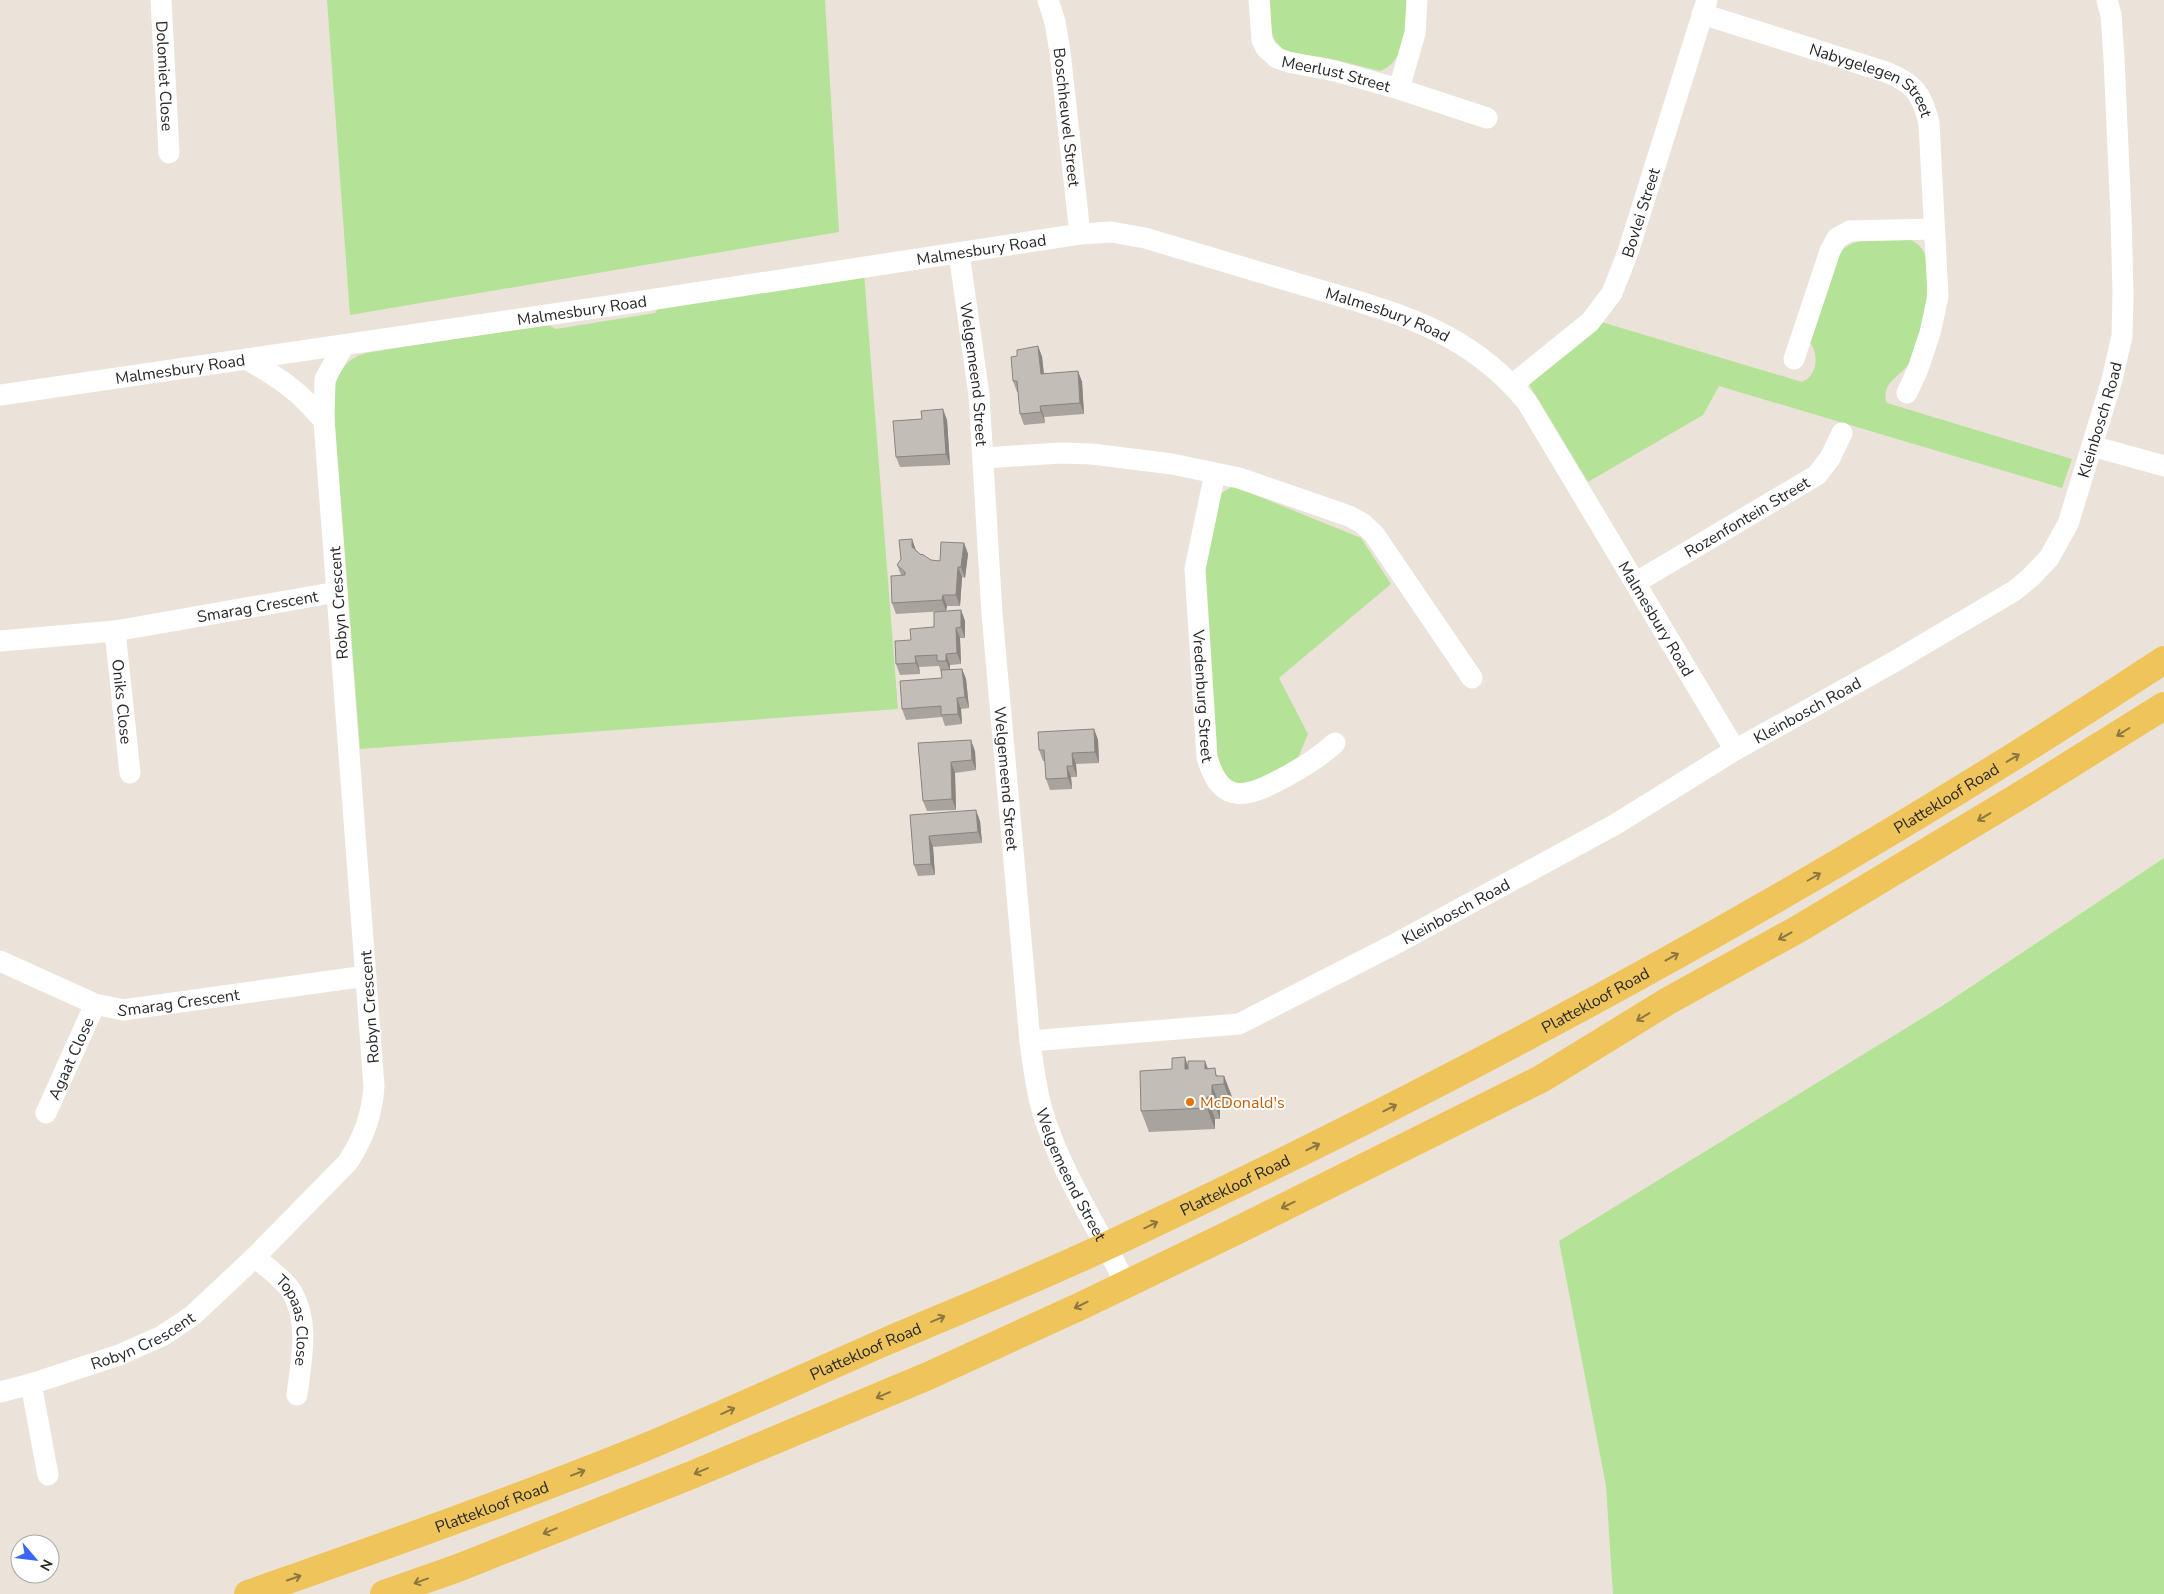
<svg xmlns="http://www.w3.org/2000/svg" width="2164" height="1594" font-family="'Nunito Sans',sans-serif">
<rect width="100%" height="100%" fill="#ebe3da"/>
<g fill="#b4e297">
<polygon points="327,0 825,0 839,232 350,315"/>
<path d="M1270,0H1406C1408,23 1405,63 1380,71L1328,58L1292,53L1282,49L1275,41L1271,30Z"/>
<path d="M1909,239C1916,243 1923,247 1925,255C1932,281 1923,343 1908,365C1899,377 1880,384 1887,403L2072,459L2062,488L1719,386L1703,415L1588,482L1527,381L1598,321L1802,382C1819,375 1819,351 1808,340L1838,254C1856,234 1885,239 1909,239Z"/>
<path d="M864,273L898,709L360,749L333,398C337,372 344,357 372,352L547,324L556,329L655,313L660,305Z"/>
<polygon points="1233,486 1361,538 1391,584 1279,678 1308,734 1298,758 1250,786 1232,783 1216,767 1201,574 1217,496"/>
<polygon points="2164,858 2164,1594 1613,1594 1606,1486 1559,1241 1942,1006"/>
</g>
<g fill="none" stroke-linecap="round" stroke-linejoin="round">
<g stroke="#fff" stroke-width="21">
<path id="s1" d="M161,0L169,153"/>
<path id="s2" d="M1048,0L1055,22L1060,52L1080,234"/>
<path id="s3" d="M1259,0L1262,40L1266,48L1277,58L1288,62L1335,71L1399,89L1487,118"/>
<path id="s4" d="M1702,14L1886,72C1914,83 1922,94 1929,123L1938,296L1930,333L1918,369L1907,393"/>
<polyline points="1399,89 1415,33 1417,0"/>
<path id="s5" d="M959,253L979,395L992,614L1030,1041C1033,1066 1036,1090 1043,1113C1061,1173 1098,1227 1125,1283"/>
<path d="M246,359C281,379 298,390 324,421"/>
<polyline points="1794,359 1830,251 1837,238 1850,231 1934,229"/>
<path id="s6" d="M1512,385L1590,322L1612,293L1628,252L1707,0"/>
<path id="s7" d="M0,395L643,301L1080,234L1111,232L1145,238C1199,254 1252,270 1306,286C1393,312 1466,328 1527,402L1735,750"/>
<polyline points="2092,446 2164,466"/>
<polyline points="983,458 1061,453 1092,454 1172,464 1239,478 1349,516 1362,523 1374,534 1472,678"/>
<path id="s8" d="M1215,473L1195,569L1207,757C1221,809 1250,796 1287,776C1304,766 1320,757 1335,743"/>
<path id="s9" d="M1635,583L1817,475L1830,458L1842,433"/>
<path id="s10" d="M115,631L130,773"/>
<path id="s11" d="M0,641L115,631L337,592"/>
<path id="s12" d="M0,961L95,1004L123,1010L366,976"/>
<path id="s13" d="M1030,1041L1239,1024L1397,943L1616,824L1735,750L1892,663L2014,591L2031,577L2049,558L2068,524L2112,380L2122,336L2123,294L2121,216L2114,58L2111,15L2107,0"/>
<path id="s14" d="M46,1113L95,1004"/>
<path id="s15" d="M255,1257C266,1267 284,1279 292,1292C310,1323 301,1362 297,1395"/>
<polyline points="31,1384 48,1475"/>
<path id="s16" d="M0,1392L31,1384L119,1355L162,1336L192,1316L255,1257L348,1162C364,1137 372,1115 374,1086L324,421L325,379L344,345"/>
</g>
<g stroke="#efc55b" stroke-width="28">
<path id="s17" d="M248,1594C380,1548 512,1501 641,1449C723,1415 805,1377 887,1341C962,1309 1039,1278 1113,1243C1476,1073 1829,881 2164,660"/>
<polyline points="384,1594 458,1568 694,1474 928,1376 1083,1305 1232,1233 1541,1079 1668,1001 1800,928 2021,795 2164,706"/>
</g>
</g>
<g fill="#a8a39d">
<polygon points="1038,346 1042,357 1044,374 1078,371 1082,382 1084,414 1044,417 1045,423 1024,425 1020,414 1018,392 1017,392 1013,381 1017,356"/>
<polygon points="947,420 950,465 900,467 896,457"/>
<polygon points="964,543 968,554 965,578 962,577 960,606 947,606 946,611 896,614 892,603 901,575 897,565 916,550 921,555 931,560 940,561"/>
<polygon points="961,610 965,621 965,638 960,638 961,664 950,665 950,670 962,669 966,679 969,708 961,709 962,724 945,726 942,717 906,720 902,709 942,678 941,672 939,666 919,667 920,674 900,675 896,664 911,640"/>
<polygon points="1094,729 1098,740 1099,763 1076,764 1077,777 1071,777 1072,789 1050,790 1046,779 1045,761 1043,761 1039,750"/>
<polygon points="918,743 975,751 976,770 955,773 956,810 927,811 923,801"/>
<polygon points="910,815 980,821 982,843 933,847 935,875 918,876 914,865"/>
<polygon points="1188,1067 1208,1068 1218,1076 1224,1076 1232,1097 1232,1106 1220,1106 1220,1119 1215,1119 1215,1129 1149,1132 1141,1111"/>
</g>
<g fill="#888480">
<polygon points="1038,346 1042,357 1045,385 1041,374"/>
<polygon points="1078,371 1082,382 1084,414 1080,403"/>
<polygon points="1040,406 1044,417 1045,423 1041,412"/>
<polygon points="943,409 947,420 950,465 946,454"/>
<polygon points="912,539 916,550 912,547"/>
<polygon points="964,543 968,554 965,578 961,567"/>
<polygon points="958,567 962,577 960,606 956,595"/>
<polygon points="943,595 947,606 946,611 942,600"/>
<polygon points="961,610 965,621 965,638 961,627"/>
<polygon points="956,628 960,638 961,664 957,653"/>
<polygon points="946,654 950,665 950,671 946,661"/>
<polygon points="915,656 919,667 920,674 916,663"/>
<polygon points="962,669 966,679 969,708 965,697"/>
<polygon points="957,698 961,709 962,724 958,714"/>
<polygon points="1094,729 1098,740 1099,763 1095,752"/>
<polygon points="971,740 975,751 976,770 972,760"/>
<polygon points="1072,753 1076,764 1077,777 1073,766"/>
<polygon points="951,762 955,773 956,810 952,799"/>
<polygon points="1067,766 1071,777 1072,789 1068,778"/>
<polygon points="976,810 980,821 982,843 978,832"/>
<polygon points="929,836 933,847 935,875 931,864"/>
<polygon points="1185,1057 1192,1079 1185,1069"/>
<polygon points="1205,1061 1213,1082 1212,1085 1220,1106 1220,1119 1212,1097 1205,1069"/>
<polygon points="1224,1076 1232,1097 1232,1106 1224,1084"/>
<polygon points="1207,1097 1215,1119 1215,1129 1207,1108"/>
</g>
<g fill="#c3bdb7" stroke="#888480">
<polygon points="1038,346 1041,374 1078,371 1080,403 1040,406 1041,412 1020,414 1017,381 1013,381 1011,357 1017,356 1017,350"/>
<polygon points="943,409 946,454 896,457 893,421 922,419 921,411"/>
<polygon points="912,539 912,547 921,555 922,554 931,560 940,561 941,542 964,543 961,567 958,567 956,595 943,595 942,600 892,603 891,576 905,575 905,572 897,565 901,559 899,540"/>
<polygon points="961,610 961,627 956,628 957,653 946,654 946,661 937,661 937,655 915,656 916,663 896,664 895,641 911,640 910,629 934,627 934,612"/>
<polygon points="962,669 965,697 957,698 958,714 941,715 941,706 902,709 900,681 942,678 941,670"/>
<polygon points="1094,729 1095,752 1072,753 1073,766 1067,766 1068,778 1046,779 1044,750 1039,750 1038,732"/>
<polygon points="971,740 972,760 951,762 952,799 923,801 918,743"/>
<polygon points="976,810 978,832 929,836 931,864 914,865 910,815"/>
<polygon points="1185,1057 1185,1069 1188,1069 1188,1061 1205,1061 1205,1069 1215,1068 1216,1076 1224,1076 1224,1084 1212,1085 1212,1097 1207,1097 1207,1108 1141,1111 1140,1071 1172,1069 1172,1058"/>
</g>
<defs><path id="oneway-shaft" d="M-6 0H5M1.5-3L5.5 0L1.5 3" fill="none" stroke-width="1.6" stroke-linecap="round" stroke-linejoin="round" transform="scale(1.25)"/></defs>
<g stroke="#8c7742">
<use href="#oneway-shaft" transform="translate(2123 732) rotate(148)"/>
<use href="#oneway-shaft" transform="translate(2013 758) rotate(-31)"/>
<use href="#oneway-shaft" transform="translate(1984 817) rotate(149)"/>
<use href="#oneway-shaft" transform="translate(1814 877) rotate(-30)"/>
<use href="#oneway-shaft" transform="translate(1785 936) rotate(151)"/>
<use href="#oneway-shaft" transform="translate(1672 957) rotate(-29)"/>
<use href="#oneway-shaft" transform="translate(1643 1017) rotate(149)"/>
<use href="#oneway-shaft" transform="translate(1390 1108) rotate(-27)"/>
<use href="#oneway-shaft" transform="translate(1313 1147) rotate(-26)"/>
<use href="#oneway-shaft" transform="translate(1288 1205) rotate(154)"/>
<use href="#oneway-shaft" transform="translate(1151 1225) rotate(-26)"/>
<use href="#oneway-shaft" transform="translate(1081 1305) rotate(154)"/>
<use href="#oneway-shaft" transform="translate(938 1319) rotate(-23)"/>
<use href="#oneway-shaft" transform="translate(883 1395) rotate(157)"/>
<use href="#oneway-shaft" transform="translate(728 1411) rotate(-24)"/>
<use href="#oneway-shaft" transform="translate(701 1471) rotate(157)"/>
<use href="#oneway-shaft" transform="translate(578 1473) rotate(-21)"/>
<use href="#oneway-shaft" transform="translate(550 1531) rotate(158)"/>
<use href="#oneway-shaft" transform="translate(294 1578) rotate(-19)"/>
<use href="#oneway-shaft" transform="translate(421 1581) rotate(160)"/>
</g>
<circle fill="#e8710a" stroke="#fff" stroke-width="2" cx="1190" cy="1102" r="5"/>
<g text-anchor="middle" stroke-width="4" stroke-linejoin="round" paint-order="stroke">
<g font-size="16" fill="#292929" stroke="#fff">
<text dy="6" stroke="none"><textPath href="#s3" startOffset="125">Meerlust Street</textPath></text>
<text dy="6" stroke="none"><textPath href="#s1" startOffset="76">Dolomiet Close</textPath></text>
<text dy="6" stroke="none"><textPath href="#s4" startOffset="185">Nabygelegen Street</textPath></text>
<text dy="6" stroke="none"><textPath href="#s2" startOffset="119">Boschheuvel Street</textPath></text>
<text dy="6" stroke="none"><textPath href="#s6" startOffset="222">Bovlei Street</textPath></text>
<text dy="6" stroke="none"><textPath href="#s7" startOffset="992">Malmesbury Road</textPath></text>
<text dy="6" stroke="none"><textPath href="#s7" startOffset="588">Malmesbury Road</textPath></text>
<text dy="6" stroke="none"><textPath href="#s7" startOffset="1412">Malmesbury Road</textPath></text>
<text dy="6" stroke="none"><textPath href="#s7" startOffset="182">Malmesbury Road</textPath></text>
<text dy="6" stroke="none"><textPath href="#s5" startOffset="122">Welgemeend Street</textPath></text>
<text dy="6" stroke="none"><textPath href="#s13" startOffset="1294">Kleinbosch Road</textPath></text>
<text dy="6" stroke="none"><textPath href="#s9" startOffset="130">Rozenfontein Street</textPath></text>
<text transform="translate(338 603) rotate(-94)" y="6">Robyn Crescent</text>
<text dy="6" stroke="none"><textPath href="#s11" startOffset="260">Smarag Crescent</textPath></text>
<text dy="6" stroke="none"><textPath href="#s7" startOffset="1832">Malmesbury Road</textPath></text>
<text dy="6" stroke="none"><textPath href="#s8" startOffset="225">Vredenburg Street</textPath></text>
<text dy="6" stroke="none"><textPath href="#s10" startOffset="71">Oniks Close</textPath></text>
<text dy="6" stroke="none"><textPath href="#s13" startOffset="859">Kleinbosch Road</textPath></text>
<text dy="6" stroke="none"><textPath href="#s5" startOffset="528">Welgemeend Street</textPath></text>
<text dy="6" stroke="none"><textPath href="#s17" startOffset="1879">Plattekloof Road</textPath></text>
<text dy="6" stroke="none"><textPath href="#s13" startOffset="454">Kleinbosch Road</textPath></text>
<text dy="6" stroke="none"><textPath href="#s12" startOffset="189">Smarag Crescent</textPath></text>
<text dy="6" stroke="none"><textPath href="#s17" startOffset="1474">Plattekloof Road</textPath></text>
<text transform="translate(369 1007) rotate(-94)" y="6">Robyn Crescent</text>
<text dy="6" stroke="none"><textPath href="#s14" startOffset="60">Agaat Close</textPath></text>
<text dy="6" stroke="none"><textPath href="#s5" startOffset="932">Welgemeend Street</textPath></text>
<text dy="6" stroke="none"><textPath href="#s17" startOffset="1069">Plattekloof Road</textPath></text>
<text dy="6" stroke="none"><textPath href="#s15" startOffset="79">Topaas Close</textPath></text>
<text dy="6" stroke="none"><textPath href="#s16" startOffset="152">Robyn Crescent</textPath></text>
<text dy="6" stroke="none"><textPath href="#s17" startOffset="664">Plattekloof Road</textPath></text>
<text dy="6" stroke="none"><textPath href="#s17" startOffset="259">Plattekloof Road</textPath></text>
</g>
<g font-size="16" fill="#c56008" stroke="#fff" text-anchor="start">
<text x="1200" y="1108">McDonald's</text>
</g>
</g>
<g transform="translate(35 1559) rotate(118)"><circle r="24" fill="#ffffff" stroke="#a9a9a9"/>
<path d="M0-4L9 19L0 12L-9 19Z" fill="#3a67f8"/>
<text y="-8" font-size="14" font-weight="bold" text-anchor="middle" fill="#292929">N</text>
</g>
</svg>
